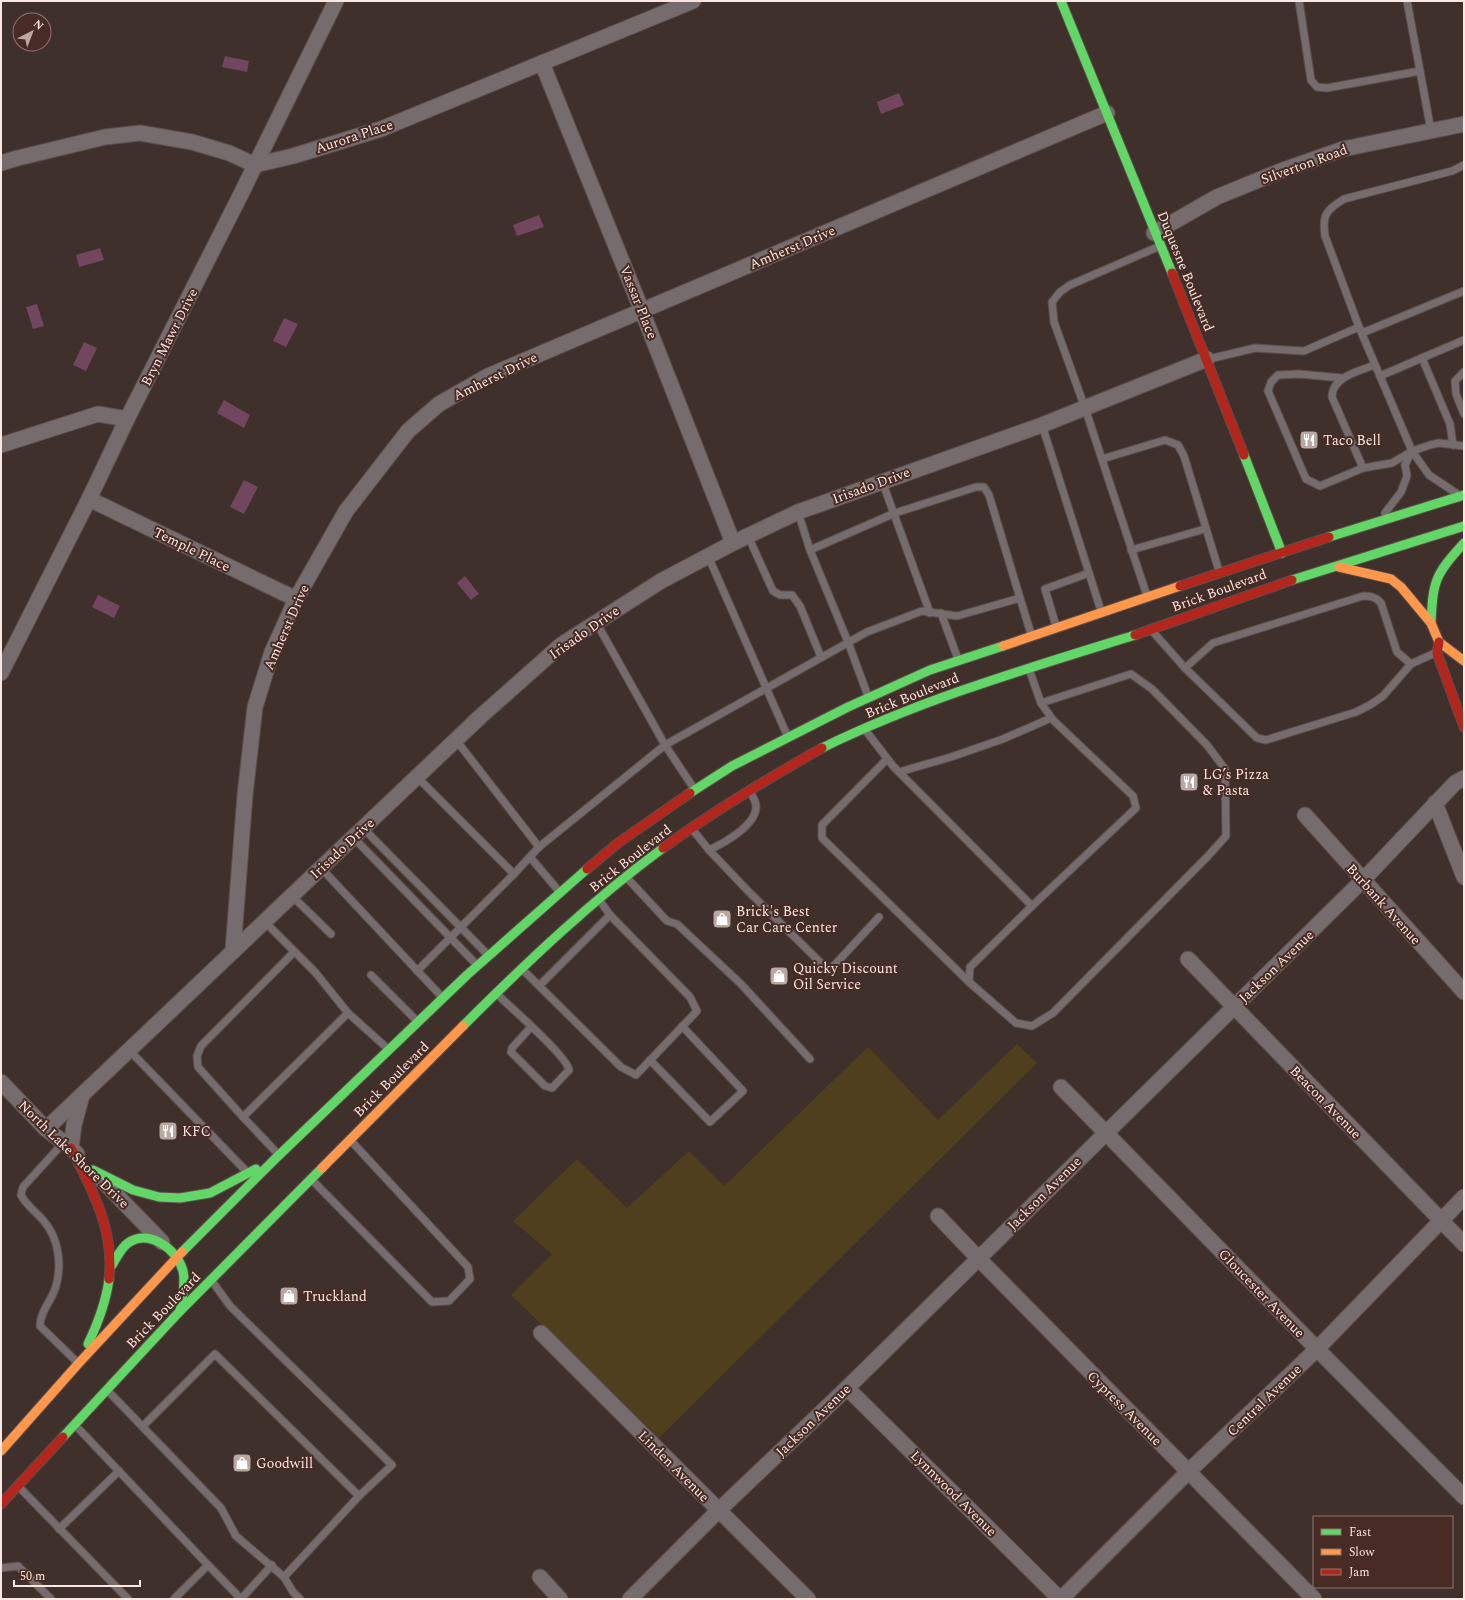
<svg xmlns="http://www.w3.org/2000/svg" width="1465" height="1600" font-family="Spectral,serif">
<rect width="100%" height="100%" fill="#3f302c"/>
<polygon fill="#503f1c" points="1017,1044 1037,1063 659,1438 511,1295 552,1254 513,1221 577,1159 627,1208 689,1151 724,1186 868,1047 938,1120"/>
<g fill="#72465e">
<polygon points="225,56 249,61 247,72 222,67"/>
<polygon points="899,93 904,105 881,114 877,102"/>
<polygon points="539,215 544,227 517,236 513,225"/>
<polygon points="100,248 104,260 79,267 76,255"/>
<polygon points="37,304 44,326 33,329 26,307"/>
<polygon points="284,318 298,324 286,347 273,341"/>
<polygon points="84,342 97,348 86,371 73,365"/>
<polygon points="224,400 250,415 244,428 217,413"/>
<polygon points="244,480 258,487 244,514 230,507"/>
<polygon points="465,576 479,594 471,600 457,583"/>
<polygon points="98,595 120,606 114,618 92,607"/>
</g>
<g fill="none" stroke-linecap="round" stroke-linejoin="round">
<g stroke="#5b4e4b" stroke-width="9">
<g id="lane">
<polyline points="1299,1 1311,80 1317,87 1327,88 1420,71 1407,1"/>
<polyline points="1420,71 1431,131"/>
<path d="M1359,327L1325,236C1322,215 1326,210 1344,199L1452,171L1464,165"/>
<polyline points="1362,333 1464,291"/>
<polyline points="1422,358 1450,424 1453,445"/>
<polyline points="1209,359 1255,348 1304,351 1359,327 1412,451 1429,475 1456,493"/>
<polyline points="1464,372 1455,381 1456,394 1464,414"/>
<polyline points="1380,376 1464,340"/>
<polyline points="1342,378 1299,374 1278,375 1271,382 1268,391 1306,479 1320,486 1363,468 1392,463 1412,451 1430,445 1439,443 1464,446"/>
<polyline points="1042,425 1089,573"/>
<polyline points="1102,459 1165,440 1178,445 1184,456 1219,571"/>
<path d="M1363,468L1332,397C1332,377 1359,371 1375,365"/>
<polyline points="882,481 930,613"/>
<polyline points="798,512 810,550 848,642 868,696"/>
<polyline points="1385,513 1401,492 1407,476 1405,465 1412,451"/>
<polyline points="748,536 773,591 780,595 792,595 800,606 821,657"/>
<polyline points="810,550 895,513 976,487 984,487 989,495 1020,598"/>
<polyline points="1131,550 1205,529"/>
<polyline points="708,556 787,735"/>
<polyline points="1147,596 1085,408 1054,322 1052,302 1060,292 1070,285 1160,246"/>
<polyline points="941,613 958,659"/>
<polyline points="596,622 665,745 693,787"/>
<polyline points="1056,626 1045,589 1089,573 1101,611"/>
<polyline points="1154,633 1185,668 1257,738 1266,740 1356,712 1370,705 1383,696 1411,664 1435,653"/>
<path d="M1185,668L1213,643L1363,596C1371,596 1376,597 1381,603L1397,652L1411,664"/>
<polyline points="866,731 893,766 1032,906 1136,808 1133,796 1053,720 1041,703 1029,669"/>
<polyline points="456,740 539,847"/>
<polyline points="887,759 822,825 822,838 969,982"/>
<polyline points="899,772 951,757 1003,739 1051,718"/>
<polyline points="417,777 514,874 417,971"/>
<polyline points="363,828 487,954"/>
<path d="M692,829L709,850C724,843 757,825 756,806C756,801 752,796 750,791"/>
<polyline points="353,837 476,964"/>
<polyline points="709,850 748,891 829,971 879,917"/>
<polyline points="530,857 558,890"/>
<polyline points="321,868 441,996"/>
<polyline points="514,874 539,847 665,745 867,632 922,611 957,616 1020,598 1031,634"/>
<polyline points="628,879 667,921 677,924 741,984 810,1059"/>
<polyline points="291,895 331,934"/>
<polyline points="1032,906 970,967 969,982 1016,1023 1032,1026 1053,1013 1208,856 1226,836 1225,769 1207,745 1152,689 1131,674 1041,703"/>
<polyline points="264,921 315,972 348,1013 387,1048"/>
<polyline points="524,971 621,1067 636,1075 697,1011 690,997 610,915 600,901"/>
<polyline points="371,975 417,1021"/>
<polyline points="540,985 610,915"/>
<path d="M498,995C510,1007 568,1057 569,1070L552,1088L545,1086L511,1052L512,1048L531,1027"/>
<polyline points="129,1050 247,1172"/>
<polyline points="650,1060 710,1122 743,1091 682,1026"/>
<polyline points="243,1117 198,1067 197,1056 201,1046 294,952"/>
<path d="M64,1142L23,1187L21,1195C26,1205 35,1211 43,1220C59,1238 62,1264 56,1286C52,1301 40,1311 40,1326L77,1362"/>
<polyline points="277,1153 243,1117 348,1013"/>
<polyline points="313,1181 432,1302 449,1301 470,1279 468,1267 352,1142"/>
<polyline points="108,1391 221,1508 236,1536 284,1577 293,1592 300,1599"/>
<polyline points="143,1426 215,1354 359,1496 392,1465 230,1306 212,1281"/>
<polyline points="77,1427 208,1565 174,1599"/>
<polyline points="19,1487 128,1599"/>
<polyline points="59,1529 119,1471"/>
<polyline points="208,1565 241,1599 272,1565"/>
<polyline points="1,1568 18,1566 51,1599"/>
<polyline points="284,1577 359,1496"/>
</g>
</g>
<g stroke="#5b4e4b" stroke-width="17">
<g id="street">
<polyline points="542,63 642,311 733,543"/>
<polyline points="1,163 18,158 105,137 140,133 192,142 229,153 255,165 293,156 381,129 693,1"/>
<polyline points="1154,233 1217,197 1283,170 1343,149 1464,124"/>
<polyline points="1,445 98,414 127,419"/>
<polyline points="89,499 296,599"/>
<polyline points="1,673 89,499 127,419 241,194 336,1"/>
<polyline points="1435,803 1464,877"/>
<polyline points="1305,815 1464,992"/>
<polyline points="233,950 245,795 255,707 272,652 296,599 346,511 408,431 439,404 488,376 1107,113"/>
<polyline points="1188,959 1464,1244"/>
<polyline points="1,1082 46,1129 71,1148 77,1154"/>
<polyline points="1061,1087 1317,1349 1464,1497"/>
<polyline points="46,1129 481,716 561,645 661,581 733,543 798,512 1042,425 1207,359"/>
<polyline points="71,1148 74,1125 82,1095"/>
<polyline points="101,1179 162,1242"/>
<polyline points="938,1216 978,1258 1314,1599"/>
<polyline points="541,1333 808,1599"/>
<polyline points="847,1388 1060,1599"/>
<polyline points="540,1577 560,1599"/>
<polyline points="630,1599 719,1510 847,1388 1363,880 1455,783 1464,778"/>
<polyline points="1061,1599 1188,1472 1317,1349 1464,1197"/>
</g>
</g>
<g stroke="#5b4e4b" stroke-width="11">
<g id="fast">
<polyline points="1061,1 1172,273"/>
<polyline points="1244,455 1282,553"/>
<polyline points="1329,537 1464,495"/>
<polyline points="1292,580 1464,526"/>
<path d="M1431,623C1433,580 1435,575 1464,543"/>
<path d="M822,748C922,699 1029,668 1135,635"/>
<polyline points="690,793 732,766 848,707 930,670 1003,646"/>
<path d="M463,1026C526,963 591,901 663,848"/>
<polyline points="93,1170 133,1190 159,1197 180,1198 210,1193 256,1169"/>
<polyline points="182,1252 275,1159 467,975 587,869"/>
<path d="M112,1265C117,1257 121,1248 128,1243C149,1228 178,1250 183,1271C186,1284 182,1298 180,1311"/>
<path d="M88,1344C98,1323 106,1303 109,1279"/>
<polyline points="63,1437 180,1311 322,1168"/>
</g>
</g>
<g stroke="#5b4e4b" stroke-width="11">
<g id="slow">
<polyline points="1339,567 1391,579 1401,587 1431,623 1439,642 1464,661"/>
<polyline points="1003,646 1180,586"/>
<polyline points="322,1168 463,1026"/>
<polyline points="1,1451 78,1364 182,1252"/>
</g>
</g>
<g stroke="#5b4e4b" stroke-width="11">
<g id="jam">
<polyline points="1172,273 1244,455"/>
<polyline points="1180,586 1329,537"/>
<polyline points="1135,635 1292,580"/>
<polyline points="1439,642 1437,653 1464,727"/>
<path d="M663,848C714,811 767,779 822,748"/>
<polyline points="587,869 618,843 690,793"/>
<path d="M71,1148C92,1189 115,1231 109,1279"/>
<polyline points="1,1504 63,1437"/>
</g>
</g>
<use href="#lane" stroke="#766c6d" stroke-width="7"/>
<use href="#street" stroke="#766c6d" stroke-width="15"/>
<use href="#fast" stroke="#63d668" stroke-width="9"/>
<use href="#slow" stroke="#ff974d" stroke-width="9"/>
<use href="#jam" stroke="#b3261e" stroke-width="9"/>
</g>
<defs>
<g id="restaurant-square" transform="scale(1)"><rect x="-9" y="-9" width="18" height="18" rx="4" fill="#b9a7a2" stroke="#472b24"/><path d="M-5-6h1v4h1v-4h1v4h1v-4h1v5L-1.5 .5V6h-2V.5L-5-1ZM5-6V6H3V1.5H1.5Q1.5-4 5-6Z" fill="#fff"/></g>
<g id="shop-square" transform="scale(1)"><rect x="-9" y="-9" width="18" height="18" rx="4" fill="#b9a7a2" stroke="#472b24"/><path d="M-5-2.5h2.3a2.7 3.5 0 0 1 5.4 0H5L5.5 6h-11ZM-1.5-2.5h3a1.5 2.3 0 0 0-3 0Z" fill="#fff"/></g>
</defs>
<g fill-rule="evenodd">
<use href="#restaurant-square" x="1309" y="440"/>
<use href="#restaurant-square" x="1189" y="782"/>
<use href="#shop-square" x="722" y="919"/>
<use href="#shop-square" x="779" y="976"/>
<use href="#restaurant-square" x="168" y="1131"/>
<use href="#shop-square" x="289" y="1296"/>
<use href="#shop-square" x="242" y="1463"/>
</g>
<g text-anchor="middle" stroke-width="4" stroke-linejoin="round" paint-order="stroke">
<g font-size="14" fill="#fae7e2" stroke="#472b24">
<text transform="translate(354 136) rotate(-18)" y="5">Aurora Place</text>
<text transform="translate(1304 164) rotate(-20)" y="5">Silverton Road</text>
<text transform="translate(792 247) rotate(-23)" y="5">Amherst Drive</text>
<text transform="translate(1186 271) rotate(68)" y="5">Duquesne Boulevard</text>
<text transform="translate(639 302) rotate(68)" y="5">Vassar Place</text>
<text transform="translate(169 337) rotate(-63)" y="5">Bryn Mawr Drive</text>
<text transform="translate(495 376) rotate(-26)" y="5">Amherst Drive</text>
<text transform="translate(871 485) rotate(-20)" y="5">Irisado Drive</text>
<text transform="translate(192 549) rotate(26)" y="5">Temple Place</text>
<text transform="translate(1219 590) rotate(-20)" y="5">Brick Boulevard</text>
<text transform="translate(286 627) rotate(-66)" y="5">Amherst Drive</text>
<text transform="translate(584 632) rotate(-35)" y="5">Irisado Drive</text>
<text transform="translate(912 695) rotate(-22)" y="5">Brick Boulevard</text>
<text transform="translate(342 848) rotate(-43)" y="5">Irisado Drive</text>
<text transform="translate(630 858) rotate(-38)" y="5">Brick Boulevard</text>
<text transform="translate(1384 904) rotate(48)" y="5">Burbank Avenue</text>
<text transform="translate(1276 966) rotate(-44)" y="5">Jackson Avenue</text>
<text transform="translate(391 1079) rotate(-45)" y="5">Brick Boulevard</text>
<text transform="translate(1326 1102) rotate(46)" y="5">Beacon Avenue</text>
<text transform="translate(74 1154) rotate(44)" y="5">North Lake Shore Drive</text>
<text transform="translate(1044 1193) rotate(-45)" y="5">Jackson Avenue</text>
<text transform="translate(1262 1293) rotate(46)" y="5">Gloucester Avenue</text>
<text transform="translate(163 1310) rotate(-46)" y="5">Brick Boulevard</text>
<text transform="translate(1264 1400) rotate(-44)" y="5">Central Avenue</text>
<text transform="translate(1125 1408) rotate(45)" y="5">Cypress Avenue</text>
<text transform="translate(813 1420) rotate(-44)" y="5">Jackson Avenue</text>
<text transform="translate(674 1466) rotate(45)" y="5">Linden Avenue</text>
<text transform="translate(954 1493) rotate(45)" y="5">Lynnwood Avenue</text>
</g>
<g font-size="14" fill="#fae7e2" stroke="#472b24" text-anchor="start">
<text x="1323" y="445">Taco Bell</text>
<text x="1203" y="779">LG’s Pizza<tspan x="1203" dy="16">&amp; Pasta</tspan></text>
<text x="736" y="916">Brick's Best<tspan x="736" dy="16">Car Care Center</tspan></text>
<text x="793" y="973">Quicky Discount<tspan x="793" dy="16">Oil Service</tspan></text>
<text x="182" y="1136">KFC</text>
<text x="303" y="1301">Truckland</text>
<text x="256" y="1468">Goodwill</text>
</g>
</g>
<rect width="1465" height="1600" fill="none" stroke="#fae7e2" stroke-width="4"/>
<rect x="1313" y="1516" width="140" height="72" fill="#472b24" stroke="#8f7670"/>
<rect x="1321" y="1529" width="20" height="6" fill="#63d668" stroke="#8f7670"/>
<text x="1349" y="1536" font-size="12" fill="#fae7e2">Fast</text>
<rect x="1321" y="1549" width="20" height="6" fill="#ff974d" stroke="#8f7670"/>
<text x="1349" y="1556" font-size="12" fill="#fae7e2">Slow</text>
<rect x="1321" y="1569" width="20" height="6" fill="#b3261e" stroke="#8f7670"/>
<text x="1349" y="1576" font-size="12" fill="#fae7e2">Jam</text>
<g transform="translate(32 32) rotate(42)"><circle r="19" fill="#472b24" stroke="#8f7670"/>
<path d="M0-3L7 15L0 10L-7 15Z" fill="#b9a7a2"/>
<text y="-6" font-size="11" font-weight="bold" text-anchor="middle" fill="#fae7e2">N</text>
</g>
<path d="M14 1580v6h126v-6" fill="none" stroke="#fae7e2" stroke-width="2"/>
<text x="20" y="1580" font-size="12" fill="#fae7e2" stroke="#472b24" stroke-width="3" paint-order="stroke">50 m</text>
</svg>
